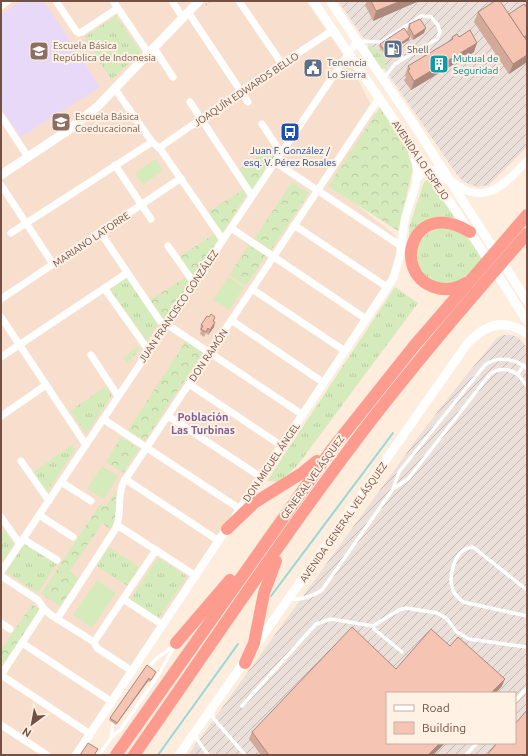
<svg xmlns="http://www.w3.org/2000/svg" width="528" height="756" font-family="Ubuntu,sans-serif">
<defs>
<pattern id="industrial-furrows" width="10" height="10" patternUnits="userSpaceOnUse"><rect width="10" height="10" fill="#eadfd9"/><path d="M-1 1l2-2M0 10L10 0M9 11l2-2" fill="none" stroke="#c2b7b2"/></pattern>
<pattern id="grass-tufts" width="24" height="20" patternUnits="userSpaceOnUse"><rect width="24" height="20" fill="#d5ebbb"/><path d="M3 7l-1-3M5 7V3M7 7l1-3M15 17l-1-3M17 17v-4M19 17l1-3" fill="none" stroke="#bacba2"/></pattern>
<pattern id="forest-crowns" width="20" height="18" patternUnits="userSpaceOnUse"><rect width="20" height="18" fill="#d5ebbb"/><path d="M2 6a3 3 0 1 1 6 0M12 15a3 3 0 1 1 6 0" fill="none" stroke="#bacba2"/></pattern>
</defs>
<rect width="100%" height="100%" fill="#feecdc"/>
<polygon fill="#f8dfcd" points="1,1 306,1 353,69 378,119 332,185 396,236 396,256 388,280 71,755 1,755"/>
<g fill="url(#industrial-furrows)" fill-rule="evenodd">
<polygon points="338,1 527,1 527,147 489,185 477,187 464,182 458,176"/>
<path d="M503,335H511L518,337L527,348V755H188L419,436L460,383L497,338ZM387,693H515V743H387Z"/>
</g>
<polygon fill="#e9d9f9" points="21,1 44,1 100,87 21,137 1,108 1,14"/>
<g fill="url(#grass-tufts)">
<polygon points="116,16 141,52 111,80 84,37"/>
<path d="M368,46C379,45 388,58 385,68L383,69L380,68L368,49Z"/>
<path d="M430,177L460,220C446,215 428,214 417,226C414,230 411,236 409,240V227L424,182Z"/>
<path d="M438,228C462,229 471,237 483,257L472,272L459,282L446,286L433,284L418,267L416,250L420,241L428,233Z"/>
<polygon points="127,277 158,323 147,342 110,289"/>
<polygon points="395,287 418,303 297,466 279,482 267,481"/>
<polygon points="138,346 140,348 128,364 123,358"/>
<polygon points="106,386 112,395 86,434 70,411"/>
<polygon points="73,444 75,450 46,493 32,473"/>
<polygon points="5,530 14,544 1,564 1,532"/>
<polygon points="24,543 57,563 38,593 6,572"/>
<polygon points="109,547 139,567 127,586 97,566"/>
<polygon points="159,558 186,576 186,578 158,619 130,600 157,559"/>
</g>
<g fill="url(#forest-crowns)">
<polygon points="380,107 407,150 413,169 398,231 328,186"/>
<polygon points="274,147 278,153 252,191 238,170"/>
<polygon points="292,182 309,193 271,250 254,239"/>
<polygon points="244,189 247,194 222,233 208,212"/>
<polygon points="214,234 218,240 192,279 179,257"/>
<polygon points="249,245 266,256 246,286 229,275"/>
<polygon points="186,277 190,282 164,321 150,300"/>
<polygon points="186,341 203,352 145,441 128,430"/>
<polygon points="121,437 139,449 123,473 106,462"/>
<polygon points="117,490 116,521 110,529 102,523 70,571 79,579 60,606 41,594 100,504 105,507"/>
<polygon points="32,604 40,610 1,669 1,650"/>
</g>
<g fill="#d5ebbb">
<polygon points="155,159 163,170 143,185 135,173"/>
<polygon points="228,277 244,287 229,310 213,300"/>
<polygon points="102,466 118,476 104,499 87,489"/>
<polygon points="97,580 116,593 92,628 73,615"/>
</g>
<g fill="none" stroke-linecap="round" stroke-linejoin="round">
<g stroke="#96d8da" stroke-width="2">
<polyline points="271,596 393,433"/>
<polyline points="158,755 238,644"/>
</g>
<polyline stroke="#d9a796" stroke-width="1.5" stroke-dasharray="1 3" stroke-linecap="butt" points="206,5 210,1"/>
<g stroke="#fff" stroke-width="3.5">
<polyline points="389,37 421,16 424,16 431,17 438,25 440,32 437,39 403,59"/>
<polyline points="359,41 381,42 389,37 390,38"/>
<polyline points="384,78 395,64 403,59 394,45"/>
<polyline points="518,374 524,365"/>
<path d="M393,489L408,479L490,374C498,368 509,368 517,374C521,377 524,383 527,386"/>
<path d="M527,590L473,547C470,548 467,548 464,550C454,556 449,576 452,587C453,594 458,597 463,602L527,616"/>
<path d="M290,599C301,600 313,596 322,590L393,489L399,472L485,365C497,356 517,358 527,369"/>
<polyline points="373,626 374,629 402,652"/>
<polyline points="147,669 157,658 173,647"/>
<polyline points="515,701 527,688"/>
<polyline points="242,706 316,624 331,619 373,626 399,610 406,608 437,613 446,618 457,632 469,639 527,647"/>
<polyline points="211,712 214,719 245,755"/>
<polyline points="194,735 208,755"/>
<polyline points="111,738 121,729 157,677 176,644"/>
<polyline points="99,755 111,738 113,723"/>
<polyline points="466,755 477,743"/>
</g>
<g stroke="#fff" stroke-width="7">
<polyline points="56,1 76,31 79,33 82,32 118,8"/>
<polyline points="113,1 149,54"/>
<polyline points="172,1 183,18"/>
<polyline points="239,1 282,64"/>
<polyline points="1,6 8,1"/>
<polyline points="188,12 248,102"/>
<polyline points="154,48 173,77"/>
<polyline points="115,89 152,142 161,150 223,240"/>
<polyline points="190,102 252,196"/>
<polyline points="1,116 28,157"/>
<polyline points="262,124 281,153"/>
<polyline points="159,148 241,91 333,30"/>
<polyline points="275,162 401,246"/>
<polyline points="115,165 151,219"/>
<polyline points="1,185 53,264"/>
<polyline points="294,225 387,287"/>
<polyline points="231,228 366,319"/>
<polyline points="100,232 160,321 171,327 303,415"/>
<polyline points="11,233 152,142"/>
<polyline points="168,246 194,283"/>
<polyline points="104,288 149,351"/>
<polyline points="252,289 345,351"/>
<polyline points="1,299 181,178"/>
<polyline points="1,317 86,445"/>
<polyline points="231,320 324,383"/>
<polyline points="91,355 118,396"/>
<polyline points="1,357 127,273"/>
<polyline points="189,384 282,446"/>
<polyline points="1,416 46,385"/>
<polyline points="168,416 261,477"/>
<polyline points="103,419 240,509"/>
<polyline points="21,461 49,501"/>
<polyline points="125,479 219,541"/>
<polyline points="61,482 91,501"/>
<polyline points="39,515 73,537"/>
<polyline points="1,517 20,544"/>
<polyline points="117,525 196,576"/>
<polyline points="23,539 57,560"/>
<polyline points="1,572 281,153 357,41"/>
<polyline points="1,576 38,600 44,609 51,615 94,642 97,648 132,671"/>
<polyline points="123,599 163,625"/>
<path d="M57,619L116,528C122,514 117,497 123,483L379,98"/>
<polyline points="1,623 10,629"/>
<polyline points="94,642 156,550"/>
<polyline points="22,643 112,702"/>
<polyline points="1,675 90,734"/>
<polyline points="1,675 44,609"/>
<polyline points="1,725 47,755"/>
</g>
<g stroke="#fff" stroke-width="8">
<path d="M453,182C484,208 505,184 527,161"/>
<polyline points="236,515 394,277 400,255 405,218 416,184 417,171 414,151"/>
<polyline points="76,755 229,525"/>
</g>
<g stroke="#fff" stroke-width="9">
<polyline points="313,1 470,232 527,321"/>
<polyline points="330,1 413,123 527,301"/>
<polyline points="1,175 67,131 97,107 199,1"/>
<path d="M417,177C429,168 435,167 445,179"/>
<path d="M179,755L467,344C484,325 504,317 527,334"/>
</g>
<g stroke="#fd9c8e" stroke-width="12">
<path d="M466,283C456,289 445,291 434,287C390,272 413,196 470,232"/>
<polyline points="227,529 254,503 302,473 317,461"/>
<polyline points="176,643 230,580"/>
<polyline points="245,663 254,643 264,593 276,561"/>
<polyline points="116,755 332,449 414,346 527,215"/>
<path d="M134,755C213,642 289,527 373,418C422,355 474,294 527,234"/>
</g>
</g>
<g fill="#d3a999">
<polygon points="367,1 419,1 373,21 365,5"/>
<polygon points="527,8 527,62 509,74 474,22 478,12 509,14"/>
<polygon points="409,24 424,33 413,40 407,32"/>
<polygon points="452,37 459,37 474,52 411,90 404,80 406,77 405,75 408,66 451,40"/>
<polygon points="409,40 385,55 379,46 380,44"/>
<polygon points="209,317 215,317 214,321 214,327 208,335 206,333 204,337 200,334 201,331 200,330 201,325"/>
<polygon points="450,646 502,686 433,755 261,755 249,739 252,732"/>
<polygon points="147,665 155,674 150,682 148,681 116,725 109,720 110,718"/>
</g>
<g fill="#ac897d">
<polygon points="401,1 419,1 373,21 376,11"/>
<polygon points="426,28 424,33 413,40 414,36"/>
<polygon points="527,35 527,40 520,45 522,38"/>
<polygon points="410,37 409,40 385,55 386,53"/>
<polygon points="477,43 474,52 411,90 414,81"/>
<polygon points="527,55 527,62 509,74 513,64"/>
<polygon points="215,322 214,327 208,335 210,330"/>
<polygon points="149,678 148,681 116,725 117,723"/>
<polygon points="505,679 502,686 496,693 491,693"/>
<polygon points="440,743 445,743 433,755 428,755"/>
</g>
<g fill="#f5c4b2" stroke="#ac897d">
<polygon points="371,1 401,1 376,11"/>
<polygon points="495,1 500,1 527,41 527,55 513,64 478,12"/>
<polygon points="524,4 527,8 527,35 524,37 509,14"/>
<polygon points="420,19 426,28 414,36 409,27 410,26 409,24"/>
<polygon points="404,28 410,37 386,53 380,44"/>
<polygon points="470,30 477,43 414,81 408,71 410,69 408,66 453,39 452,37 457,34 459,37"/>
<polygon points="211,314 215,317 213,321 215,322 210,330 208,328 206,332 201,329 203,326 201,325 207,316 209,317"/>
<polygon points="352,627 396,669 431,629 450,646 458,637 505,679 491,693 387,693 387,743 440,743 428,755 269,755 252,732"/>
<polygon points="147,665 156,672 151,680 149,678 117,723 110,718"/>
<polygon points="527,710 527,755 487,755 497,743 515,743 515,724"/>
<polygon points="88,743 98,749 94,755 80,755"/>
</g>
<defs>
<g id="fuel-square" transform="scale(1)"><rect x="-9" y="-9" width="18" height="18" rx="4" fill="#5c6f8a" stroke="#fff1e4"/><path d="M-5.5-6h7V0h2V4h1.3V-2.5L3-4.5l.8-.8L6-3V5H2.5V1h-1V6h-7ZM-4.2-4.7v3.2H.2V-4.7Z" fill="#fff"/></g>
<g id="school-square" transform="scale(1)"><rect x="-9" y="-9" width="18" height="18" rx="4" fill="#8d6e63" stroke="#fff1e4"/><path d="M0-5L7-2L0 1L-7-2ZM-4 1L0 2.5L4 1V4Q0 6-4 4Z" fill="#fff"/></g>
<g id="building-square" transform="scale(1)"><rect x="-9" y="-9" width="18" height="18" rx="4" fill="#0f9aa8" stroke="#fff1e4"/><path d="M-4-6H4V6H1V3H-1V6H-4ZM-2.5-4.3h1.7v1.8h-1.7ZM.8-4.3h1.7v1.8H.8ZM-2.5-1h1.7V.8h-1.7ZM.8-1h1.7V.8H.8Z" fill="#fff"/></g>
<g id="civic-square" transform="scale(1)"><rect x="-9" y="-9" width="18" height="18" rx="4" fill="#5c6f8a" stroke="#fff1e4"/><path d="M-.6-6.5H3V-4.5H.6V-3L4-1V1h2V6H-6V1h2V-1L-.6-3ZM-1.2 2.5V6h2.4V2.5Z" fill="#fff"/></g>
<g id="bus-square" transform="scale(1)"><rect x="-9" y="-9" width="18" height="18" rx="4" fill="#1a4fb4" stroke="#fff1e4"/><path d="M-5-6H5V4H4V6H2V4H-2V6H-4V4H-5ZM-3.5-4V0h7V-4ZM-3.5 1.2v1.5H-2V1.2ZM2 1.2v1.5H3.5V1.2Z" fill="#fff"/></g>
</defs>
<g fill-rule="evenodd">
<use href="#fuel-square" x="393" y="49"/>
<use href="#school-square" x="39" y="51"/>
<use href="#building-square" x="439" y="64"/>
<use href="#civic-square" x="313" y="68"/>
<use href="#school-square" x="61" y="122"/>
<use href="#bus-square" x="290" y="132"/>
</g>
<g text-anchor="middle" stroke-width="4" stroke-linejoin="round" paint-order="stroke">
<g font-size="10" fill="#785e54" stroke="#fff1e4" text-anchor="start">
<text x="53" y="49">Escuela Básica<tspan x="53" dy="12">República de Indonesia</tspan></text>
<text x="75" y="120">Escuela Básica<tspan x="75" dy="12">Coeducacional</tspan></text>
</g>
<g font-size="10" fill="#4e5e75" stroke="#fff1e4" text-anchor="start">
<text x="407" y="53">Shell</text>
<text x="327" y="66">Tenencia<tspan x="327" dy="12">Lo Sierra</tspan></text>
</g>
<g font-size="10" fill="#0d838f" stroke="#fff1e4" text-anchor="start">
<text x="453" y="62">Mutual de<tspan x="453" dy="12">Seguridad</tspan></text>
</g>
<g font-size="10" fill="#744f44" stroke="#fff1e4">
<text transform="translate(246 89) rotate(-34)" y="4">JOAQUÍN EDWARDS BELLO</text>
<text transform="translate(421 160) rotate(56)" y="4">AVENIDA LO ESPEJO</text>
<text transform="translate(91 239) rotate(-34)" y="4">MARIANO LATORRE</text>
<text transform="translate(178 306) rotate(-56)" y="4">JUAN FRANCISCO GONZÁLEZ</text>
<text transform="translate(208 355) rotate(-56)" y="4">DON RAMÓN</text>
<text transform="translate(271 462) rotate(-56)" y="4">DON MIGUEL ÁNGEL</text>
<text transform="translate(312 477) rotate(-54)" y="4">GENERAL VELÁSQUEZ</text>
<text transform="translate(343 522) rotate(-55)" y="4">AVENIDA GENERAL VELÁSQUEZ</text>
</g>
<g font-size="10" fill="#164399" stroke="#fff1e4">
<text x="290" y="154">Juan F. González /<tspan x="290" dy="12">esq. V. Pérez Rosales</tspan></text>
</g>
<g font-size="11" font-weight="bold" fill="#7d5f98" stroke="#fff1e4">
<text x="203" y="421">Población<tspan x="203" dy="13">Las Turbinas</tspan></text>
</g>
</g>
<rect width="528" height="756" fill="none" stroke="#744f44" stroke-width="4"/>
<rect x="386" y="692" width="130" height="52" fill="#fff1e4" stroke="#c7b0a4"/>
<rect x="394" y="705" width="20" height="6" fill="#ffffff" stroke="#c7b0a4"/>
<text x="422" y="712" font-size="12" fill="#744f44">Road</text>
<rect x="394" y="722" width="20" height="12" fill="#f5c4b2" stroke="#c7b0a4"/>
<text x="422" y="732" font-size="12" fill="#744f44">Building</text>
<g transform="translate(32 724) rotate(212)" stroke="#fff1e4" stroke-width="3" paint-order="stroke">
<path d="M0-3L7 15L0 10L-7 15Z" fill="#744f44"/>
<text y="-6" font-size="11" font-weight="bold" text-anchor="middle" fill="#744f44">N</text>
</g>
</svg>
